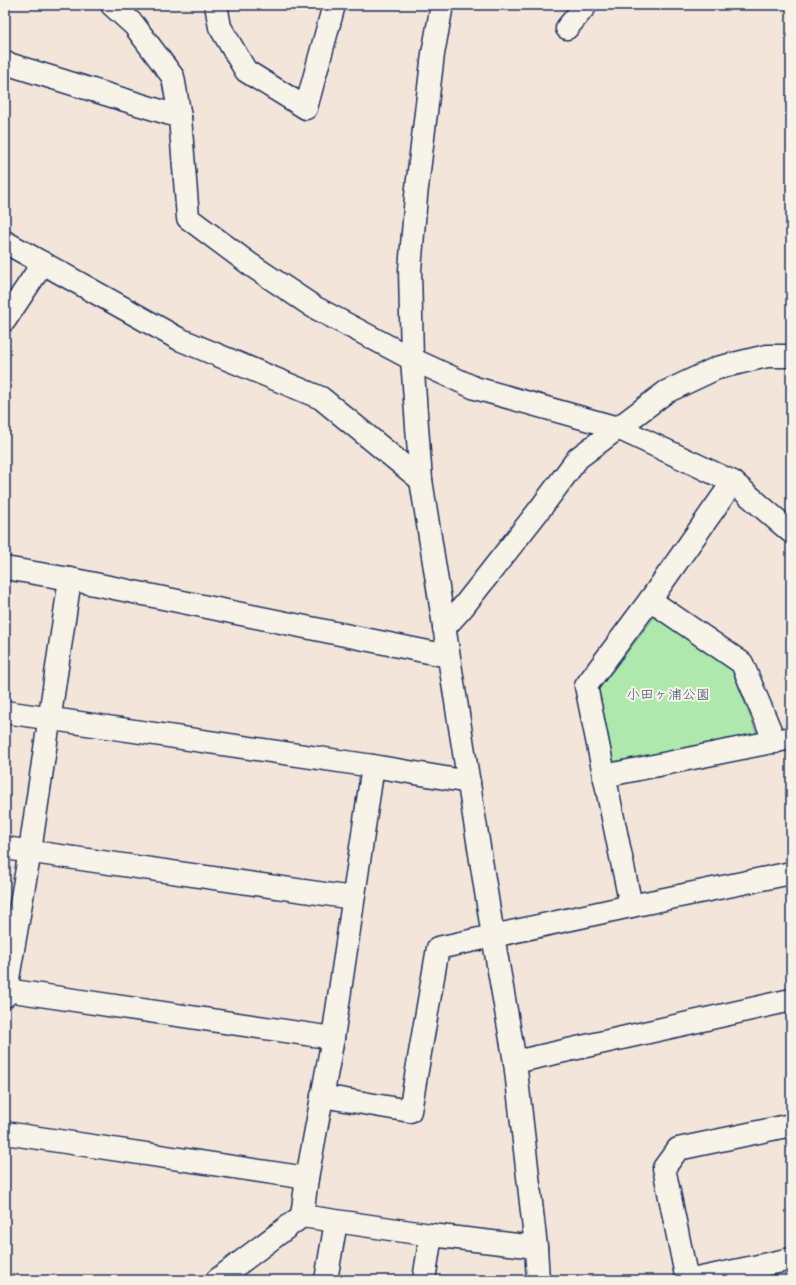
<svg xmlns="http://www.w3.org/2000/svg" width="796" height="1285" font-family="Caveat,'Klee One',sans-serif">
<rect width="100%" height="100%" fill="#f4e5da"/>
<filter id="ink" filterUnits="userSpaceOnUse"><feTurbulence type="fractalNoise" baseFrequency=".025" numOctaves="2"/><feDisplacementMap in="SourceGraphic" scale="8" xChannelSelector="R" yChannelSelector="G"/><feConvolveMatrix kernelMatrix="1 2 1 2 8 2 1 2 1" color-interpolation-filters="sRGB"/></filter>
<g filter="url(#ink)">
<polygon fill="#aee8ad" stroke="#648c86" points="655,616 732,670 757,734 614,764 599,689"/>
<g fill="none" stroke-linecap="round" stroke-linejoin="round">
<g stroke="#1b2f5e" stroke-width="25">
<g id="street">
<polyline points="112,5 134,25 173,77 180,117 188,218 251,265 314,307 412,359 475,388 618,428 733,482 791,532"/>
<polyline points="216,5 220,27 246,71 306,108 334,5"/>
<polyline points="567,28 586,5"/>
<polyline points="5,63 180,117"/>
<polyline points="5,242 179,339 321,398 421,480"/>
<polyline points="5,320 43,263"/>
<polyline points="412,359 421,480 493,936 515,1062 536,1247 538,1280"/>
<polyline points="5,568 70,579 448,656"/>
<polyline points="650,600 742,663 775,742"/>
<polyline points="444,628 463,607 540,509 578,458 666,392 717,368 767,356 791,356"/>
<polyline points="5,712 373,766"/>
<polyline points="604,776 791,738"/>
<polyline points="5,848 353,898"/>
<polyline points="631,906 586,686 650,600 733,482"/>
<polyline points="6,990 333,1038"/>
<polyline points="5,996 30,851 70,579"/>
<polyline points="515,1062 791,1000"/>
<polyline points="322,1096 410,1111 438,948 631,906 791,873"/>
<polyline points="5,1133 307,1178"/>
<polyline points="302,1216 431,1235 536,1247"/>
<polyline points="217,1280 302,1216 307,1178 333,1038 373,766 469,782"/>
<polyline points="326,1280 336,1222"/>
<polyline points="424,1280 431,1235"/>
<polyline points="687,1280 664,1168 678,1149 791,1125"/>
<polyline points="692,1280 791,1259"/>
</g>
</g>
<g stroke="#1b2f5e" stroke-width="25">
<polyline id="secondary" points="412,359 410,270 416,196 433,54 442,5"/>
</g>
<use href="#street" stroke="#f7f3e8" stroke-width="22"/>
<use href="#secondary" stroke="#f7f3e8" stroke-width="22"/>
</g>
</g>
<g text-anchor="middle" stroke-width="4" stroke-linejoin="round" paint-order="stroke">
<g font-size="14" fill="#38546e" stroke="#f7f3e8">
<text x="668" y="699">小田ヶ浦公園</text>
</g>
</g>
<rect width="796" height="1285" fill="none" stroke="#f7f3e8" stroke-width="20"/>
<rect x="10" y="10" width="776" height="1265" fill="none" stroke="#1b2f5e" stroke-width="1.5" filter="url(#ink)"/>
</svg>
